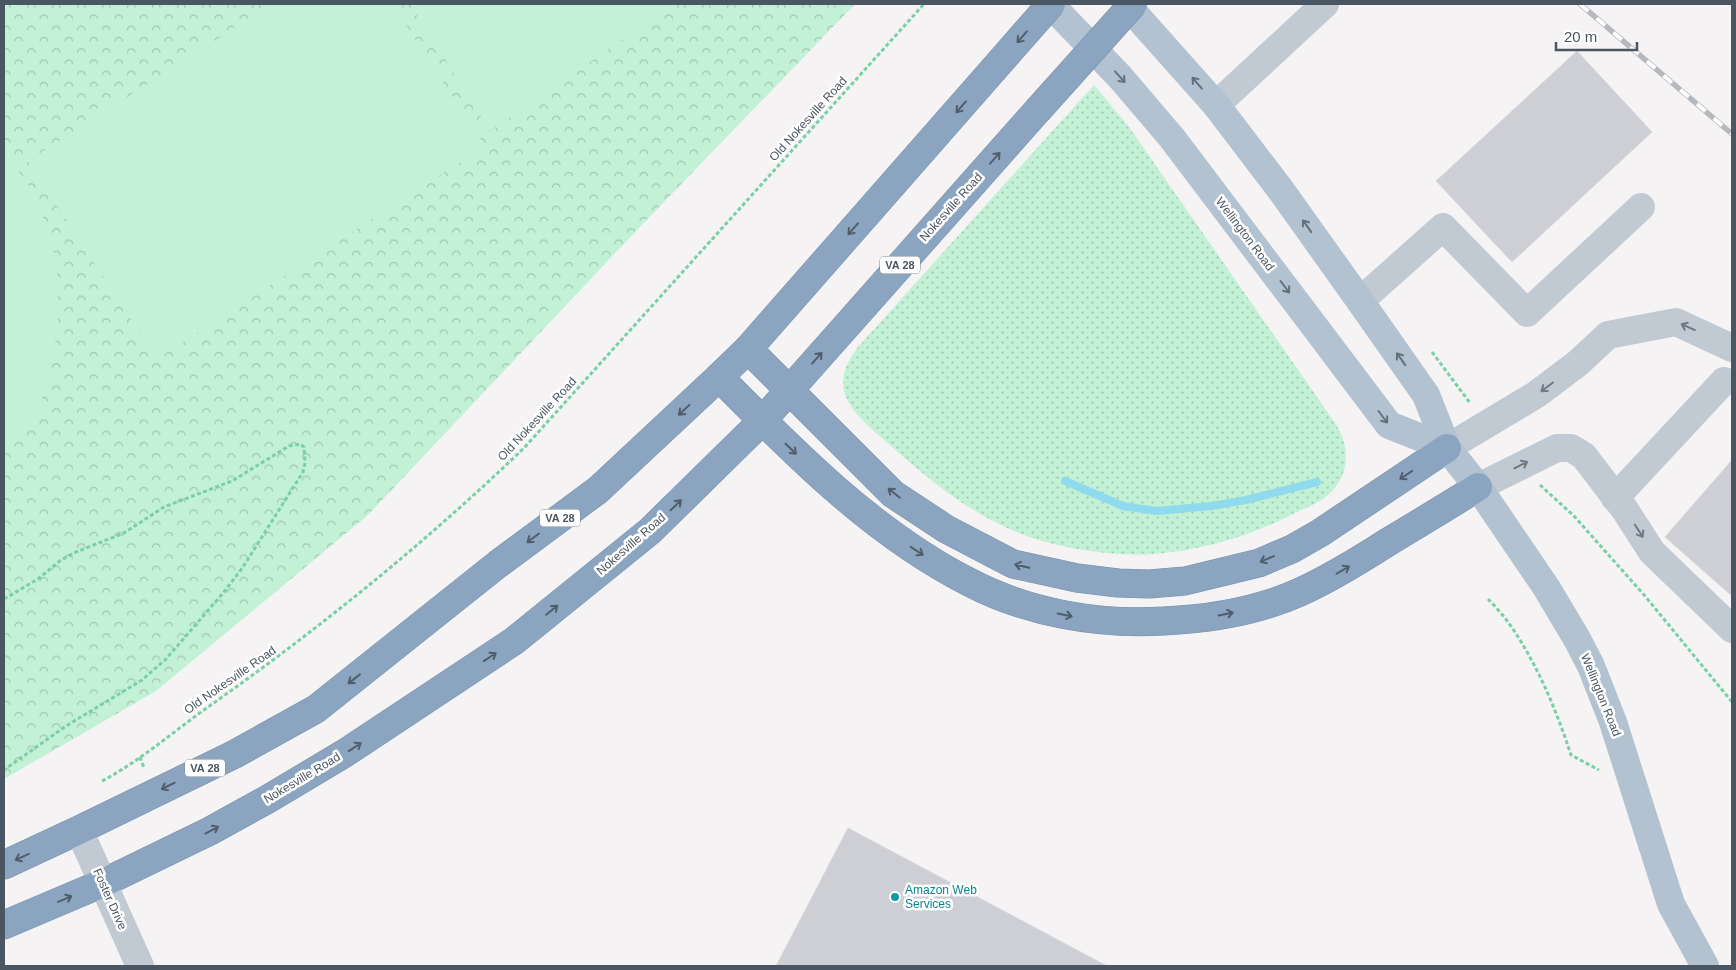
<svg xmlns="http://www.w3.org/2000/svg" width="1736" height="970" font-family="Arial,sans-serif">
<defs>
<pattern id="grass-dots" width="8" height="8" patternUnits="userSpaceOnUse" patternTransform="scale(1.25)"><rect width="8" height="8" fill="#c3f1d5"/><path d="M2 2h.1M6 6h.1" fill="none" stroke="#a0c6b0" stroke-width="1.8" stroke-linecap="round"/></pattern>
<pattern id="forest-crowns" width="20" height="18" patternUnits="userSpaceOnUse" patternTransform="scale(1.25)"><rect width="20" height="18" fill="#c3f1d5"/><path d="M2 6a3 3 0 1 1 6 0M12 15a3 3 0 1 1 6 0" fill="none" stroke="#a0c6b0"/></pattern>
</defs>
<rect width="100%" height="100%" fill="#f5f3f3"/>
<path fill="url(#grass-dots)" d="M1094,85L1129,127L1335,423C1351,446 1350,476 1328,495C1319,503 1306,508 1295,513C1251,536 1204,550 1155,554C1119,556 1085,552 1050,543C983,526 932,483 882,438C851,411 826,388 858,347Z"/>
<polygon fill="url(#forest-crowns)" points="4,4 855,4 636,231 368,515 156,691 4,779"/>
<g fill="#c3f1d5">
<polygon points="272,4 392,4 485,146 157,359 28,161"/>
<polygon points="410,4 674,4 490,131"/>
<polygon points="4,154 27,182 45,221 57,263 58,325 49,384 26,432 4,451"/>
</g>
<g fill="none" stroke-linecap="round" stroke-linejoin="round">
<polyline stroke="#90daee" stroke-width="8" points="1065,481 1123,506 1156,511 1212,506 1246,500 1317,482"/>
</g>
<g fill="#cdcfd5" stroke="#d7d9de">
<polygon points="1577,51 1652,132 1512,262 1436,181"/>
<polygon points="1732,460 1732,596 1665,537"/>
<polygon points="848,828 1107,966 776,966"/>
</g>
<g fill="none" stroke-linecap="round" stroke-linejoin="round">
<g stroke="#7690ad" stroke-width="29">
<g id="highway">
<polyline points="748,349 893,494 946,529 1013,564 1077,578 1118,583 1149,584 1185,581 1259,563 1292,549 1320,533 1447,448"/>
<path d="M719,377C793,452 874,534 969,582C1028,613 1098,625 1164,621C1210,619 1258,611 1300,592C1331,578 1360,560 1388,542C1418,524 1448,506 1478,487"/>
<polyline points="4,865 79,830 235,754 316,709 498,564 598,490 719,377 748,349 993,70"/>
<polyline points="4,925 103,883 210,831 268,799 345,753 514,641 650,531 762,421 1037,111"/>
</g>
</g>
<g stroke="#7ad0a6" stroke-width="3" stroke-dasharray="4 2.5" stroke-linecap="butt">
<polyline points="1432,352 1470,403"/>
<polyline points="1540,485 1574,516 1645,596 1732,702"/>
<polyline points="4,599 38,579 61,560 76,552 124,533 164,507 232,481 289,446 300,444 304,447 305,463 303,472 243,567 224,592 166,659 142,680 66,726 4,770"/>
<path d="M1488,599C1495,606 1502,614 1508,622C1536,661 1556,709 1571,755L1599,770"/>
<polyline points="140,757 144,768"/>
<path d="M102,781C140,761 173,732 208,707C319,629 425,543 524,448L924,4"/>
</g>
<g stroke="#c1cad2" stroke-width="28">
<polyline points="1216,105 1325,4"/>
<polyline points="1360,301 1443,227 1527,313 1641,207"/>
<polyline points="1447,448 1537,394 1578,363 1608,335 1676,322 1732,348"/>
<polyline points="1478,487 1557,448 1571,448 1584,456 1625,510 1652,552 1732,629"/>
<polyline points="1615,498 1724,381"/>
<polyline points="79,830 140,966"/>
</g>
<g stroke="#b3c2d1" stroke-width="28">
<polyline points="1050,4 1120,77 1172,138 1389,425 1447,448"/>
<polyline points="1126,4 1216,105 1280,189 1360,301 1426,395 1447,448 1478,487 1546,587 1577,639 1591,666 1613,722 1671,904 1705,966"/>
</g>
<use href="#highway" stroke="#8ba5c1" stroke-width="28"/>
<g stroke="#b5b8bd" stroke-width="5.5">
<polyline id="rail" points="1580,4 1732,134"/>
</g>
<use href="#rail" stroke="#fff" stroke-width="4" stroke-dasharray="11" stroke-linecap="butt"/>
<g stroke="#7690ad" stroke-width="29" stroke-linecap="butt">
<g id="highway-bridge">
<polyline points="993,70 1051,4"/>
<polyline points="1037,111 1133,4"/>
</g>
</g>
<use href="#highway-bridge" stroke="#8ba5c1" stroke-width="28"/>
</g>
<defs><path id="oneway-shaft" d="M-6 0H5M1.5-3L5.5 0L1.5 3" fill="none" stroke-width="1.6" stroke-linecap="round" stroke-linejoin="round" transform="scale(1.25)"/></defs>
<g stroke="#505e6b">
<use href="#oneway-shaft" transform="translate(1022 37) rotate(131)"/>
<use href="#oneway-shaft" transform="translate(961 107) rotate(131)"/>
<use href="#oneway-shaft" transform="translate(995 158) rotate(-48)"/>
<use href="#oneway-shaft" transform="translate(853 229) rotate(131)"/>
<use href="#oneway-shaft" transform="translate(817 358) rotate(-48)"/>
<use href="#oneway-shaft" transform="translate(684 410) rotate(137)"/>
<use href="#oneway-shaft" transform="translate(791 449) rotate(44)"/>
<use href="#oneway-shaft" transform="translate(1406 475) rotate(146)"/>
<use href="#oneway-shaft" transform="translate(894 493) rotate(-141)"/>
<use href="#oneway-shaft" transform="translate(676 505) rotate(-44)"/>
<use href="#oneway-shaft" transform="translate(533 538) rotate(143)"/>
<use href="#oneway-shaft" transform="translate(917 551) rotate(33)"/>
<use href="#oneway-shaft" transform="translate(1267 559) rotate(157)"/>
<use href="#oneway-shaft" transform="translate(1022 566) rotate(-167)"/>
<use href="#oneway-shaft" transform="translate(1343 570) rotate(-30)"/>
<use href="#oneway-shaft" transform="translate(552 610) rotate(-39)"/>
<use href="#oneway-shaft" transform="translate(1226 614) rotate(-12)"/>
<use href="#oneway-shaft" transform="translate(1065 615) rotate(12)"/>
<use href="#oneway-shaft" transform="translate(490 657) rotate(-34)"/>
<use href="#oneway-shaft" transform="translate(354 679) rotate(142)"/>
<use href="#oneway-shaft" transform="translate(355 747) rotate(-33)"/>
<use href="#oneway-shaft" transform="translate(168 786) rotate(154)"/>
<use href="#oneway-shaft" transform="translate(212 830) rotate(-28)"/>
<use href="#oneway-shaft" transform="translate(22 857) rotate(155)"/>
<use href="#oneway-shaft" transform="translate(65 899) rotate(-23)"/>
</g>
<g stroke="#64717d">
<use href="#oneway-shaft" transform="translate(1120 77) rotate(48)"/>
<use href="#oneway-shaft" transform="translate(1197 83) rotate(-131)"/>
<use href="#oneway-shaft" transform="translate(1307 226) rotate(-125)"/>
<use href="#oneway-shaft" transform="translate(1285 287) rotate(53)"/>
<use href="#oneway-shaft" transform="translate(1401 359) rotate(-125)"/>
<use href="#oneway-shaft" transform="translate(1383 417) rotate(53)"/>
</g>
<g stroke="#6e7983">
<use href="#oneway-shaft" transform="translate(1688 327) rotate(-156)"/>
<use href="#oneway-shaft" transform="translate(1547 387) rotate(143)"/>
<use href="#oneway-shaft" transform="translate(1521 465) rotate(-27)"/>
<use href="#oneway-shaft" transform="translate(1639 531) rotate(57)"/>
</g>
<circle fill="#0f9aa8" stroke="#fff" stroke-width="2" cx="895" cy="897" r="5"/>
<g text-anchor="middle" stroke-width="5" stroke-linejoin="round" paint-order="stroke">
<g fill="#fff" stroke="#808990" stroke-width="1">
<rect x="880" y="256.5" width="40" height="17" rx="4"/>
<rect x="540" y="509.5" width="40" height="17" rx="4"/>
<rect x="185" y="759.5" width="40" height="17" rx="4"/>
</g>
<g font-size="11" font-weight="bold" fill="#4a5661">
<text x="900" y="269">VA 28</text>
<text x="560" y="522">VA 28</text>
<text x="205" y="772">VA 28</text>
</g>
<g font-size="12" fill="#4a5661" stroke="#fff">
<text transform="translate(808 119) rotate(-48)" y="4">Old Nokesville Road</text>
<text transform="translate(951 207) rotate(-48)" y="4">Nokesville Road</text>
<text transform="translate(1245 234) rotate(53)" y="4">Wellington Road</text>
<text transform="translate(537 419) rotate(-47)" y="4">Old Nokesville Road</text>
<text transform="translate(631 544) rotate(-41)" y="4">Nokesville Road</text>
<text transform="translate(230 680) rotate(-35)" y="4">Old Nokesville Road</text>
<text transform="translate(1601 695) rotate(68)" y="4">Wellington Road</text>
<text transform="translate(302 778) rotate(-31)" y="4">Nokesville Road</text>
<text transform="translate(110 899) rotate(66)" y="4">Foster Drive</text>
</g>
<g font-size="12" fill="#0d838f" stroke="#fff" text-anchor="start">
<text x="905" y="894">Amazon Web<tspan x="905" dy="14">Services</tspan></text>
</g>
</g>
<rect width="1736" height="970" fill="none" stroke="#4a5661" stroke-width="10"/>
<path d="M1556 42v8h81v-8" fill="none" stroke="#4a5661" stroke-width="2.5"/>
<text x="1564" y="42" font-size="15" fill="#4a5661" stroke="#ffffff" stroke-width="4" paint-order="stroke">20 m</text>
</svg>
